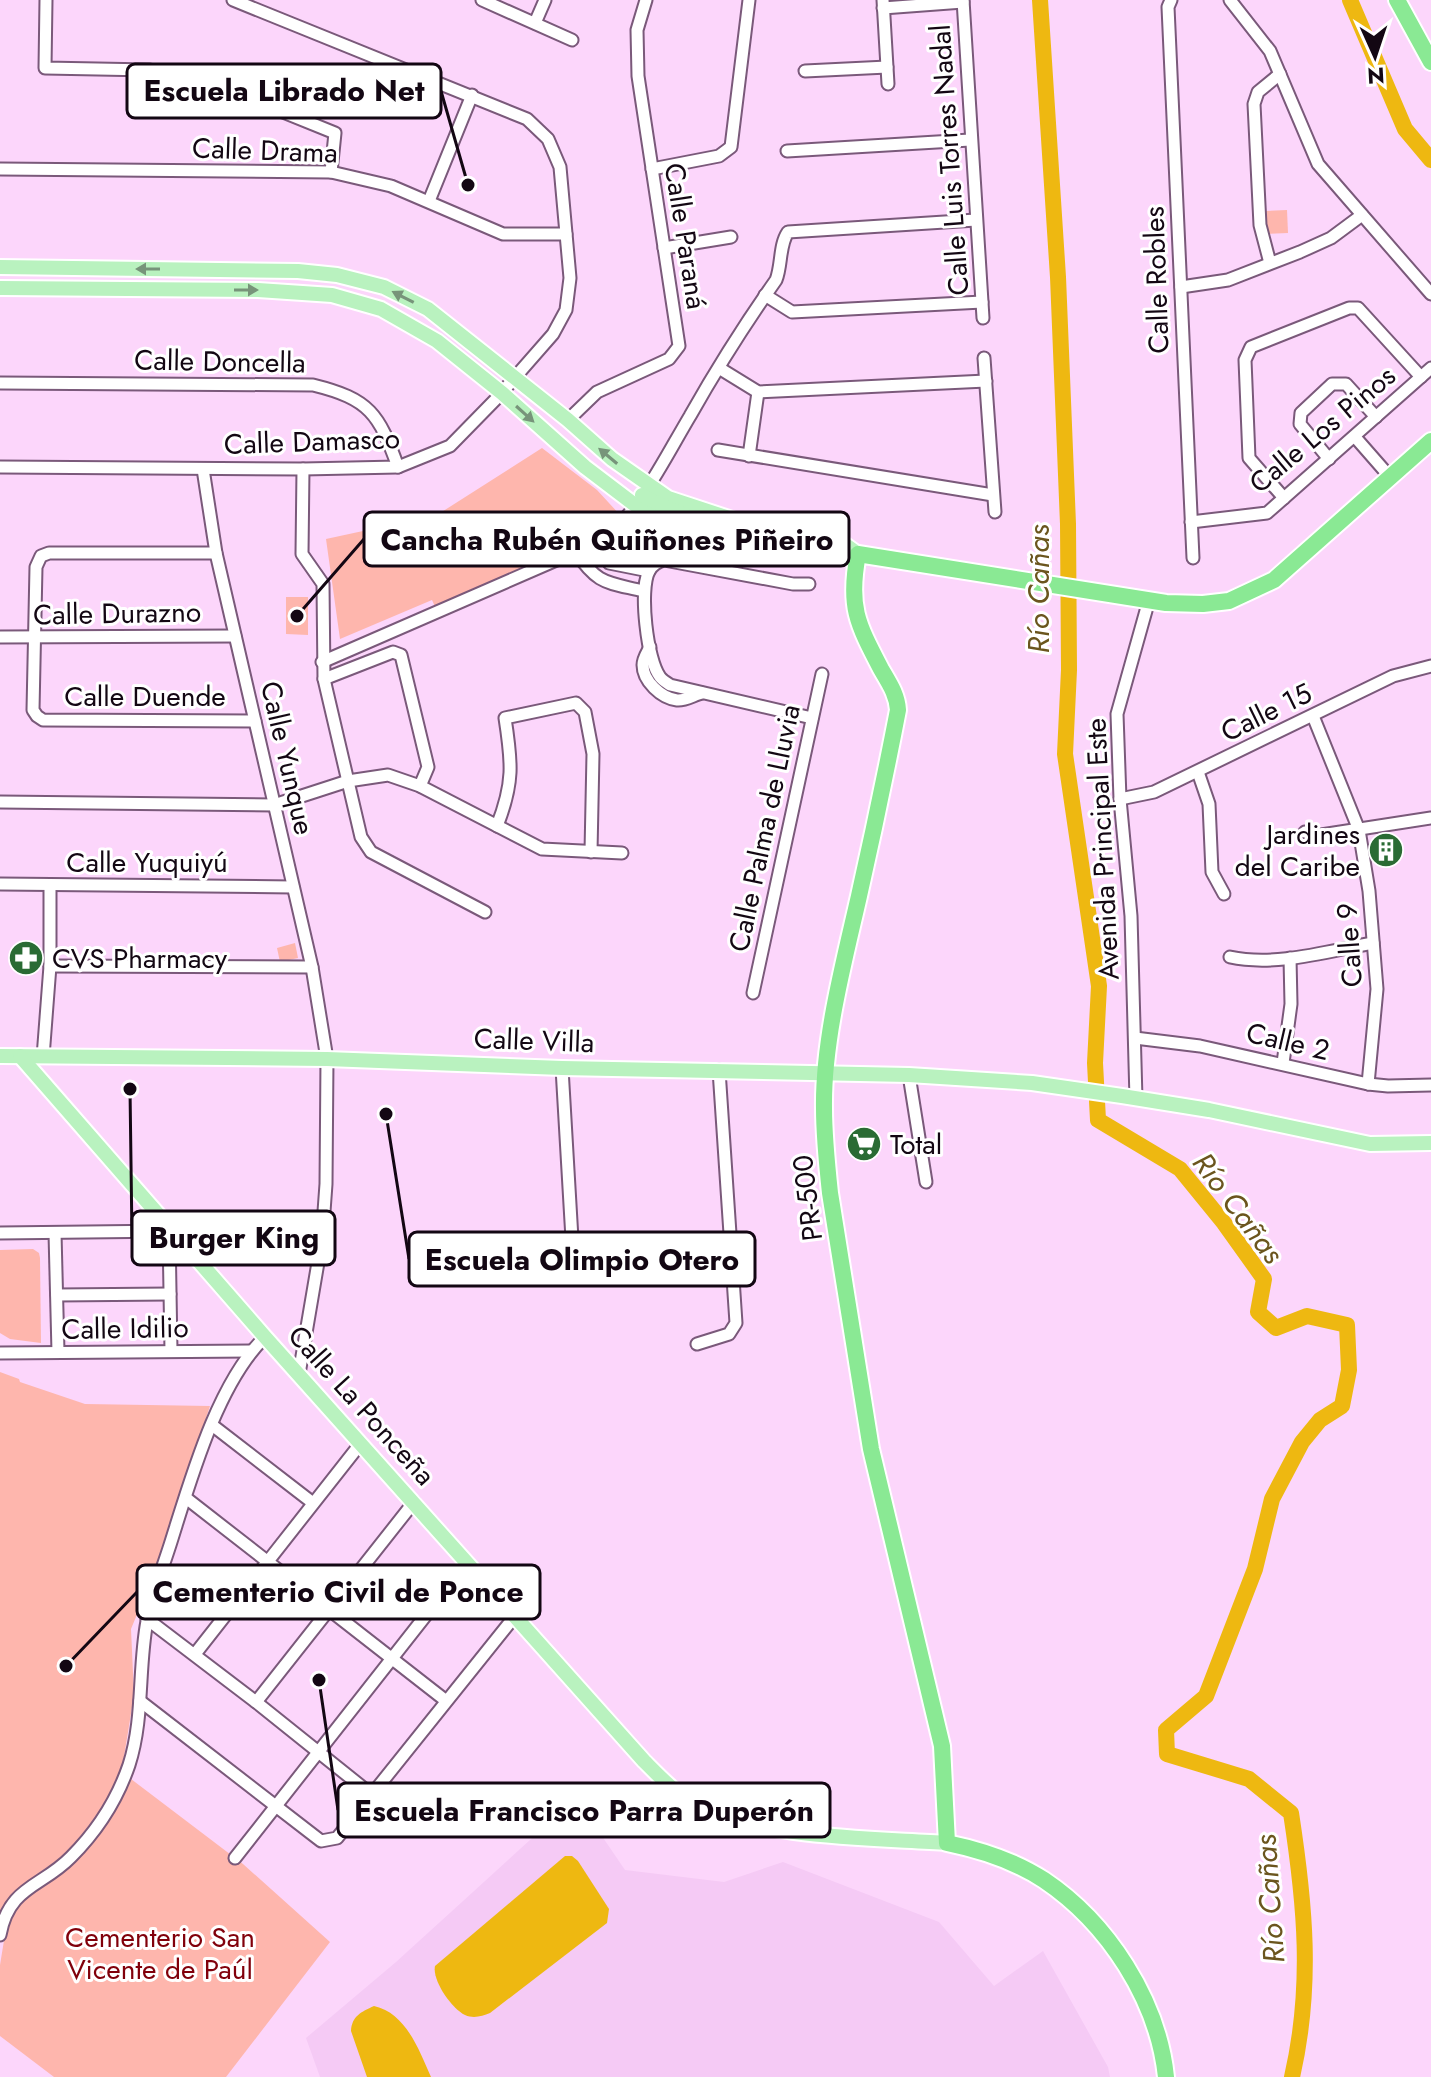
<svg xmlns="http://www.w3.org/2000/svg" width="1431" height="2077" font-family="Jost,sans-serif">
<rect width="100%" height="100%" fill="#fcd6fb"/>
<polygon fill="#f5caf5" points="576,1798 625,1870 724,1882 783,1862 939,1922 994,1986 1043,1951 1108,2067 1110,2077 320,2077 306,2038 396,1962"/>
<g fill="#feb6ad">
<polygon points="1287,210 1288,233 1267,234 1266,211"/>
<polygon points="542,448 597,490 621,516 606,536 436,609 432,600 340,639 326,539 437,515"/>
<polygon points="286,597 308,597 308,635 286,634"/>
<polygon points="295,943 298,958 280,962 277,948"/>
<polygon points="33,1249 39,1253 40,1258 41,1343 10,1339 0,1333 0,1250"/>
<polygon points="0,1372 19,1379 20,1382 85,1404 210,1406 159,1561 131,1629 134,1695 123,1763 109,1799 69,1852 25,1883 0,1914"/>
<polygon points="131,1779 243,1864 330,1942 226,2077 54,2077 0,2036 0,1965 8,1916 31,1890 67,1869 113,1812 126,1783"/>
</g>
<g fill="#eeb811">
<path d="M565,1856H572L578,1861L609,1909L607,1923L490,2013C482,2016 474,2019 465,2015C451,2008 432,1980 435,1966Z"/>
<path d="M374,2006C406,2013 419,2050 431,2077H367L351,2031C352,2016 361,2012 374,2006Z"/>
</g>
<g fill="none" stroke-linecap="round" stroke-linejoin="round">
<g stroke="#eeb811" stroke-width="16">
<path d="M1040,0L1058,277L1068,524L1069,670L1065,754L1099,986L1095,1063L1098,1120L1180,1169L1224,1223L1264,1279L1258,1312L1276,1328L1307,1316L1347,1325L1349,1370L1342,1406L1320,1420L1302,1442L1272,1499L1255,1569L1206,1696L1166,1730L1167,1754L1249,1779L1291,1813C1305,1904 1313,1986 1292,2077"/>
<polyline points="1350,0 1405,129 1431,160"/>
</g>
<g stroke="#7a597a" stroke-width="15">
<g id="minor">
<polyline points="46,0 45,68 150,70 204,80 335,133 331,172"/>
<polyline points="482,0 572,40"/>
<polyline points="883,0 888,84"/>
<polyline points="963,0 983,318"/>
<polyline points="1171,0 1168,7 1193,558"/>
<polyline points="1230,0 1270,51 1318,164 1431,294"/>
<polyline points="883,8 963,2"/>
<polyline points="535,23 545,0"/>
<polyline points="805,71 887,67"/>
<polyline points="787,151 970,140"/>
<polyline points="0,169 331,172 391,186 503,234 566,234"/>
<polyline points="652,169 719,156 731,147 749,0"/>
<polyline points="429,201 472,95"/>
<polyline points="664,248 731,237"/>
<polyline points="1270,263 1260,225 1254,104 1258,92 1280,74"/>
<polyline points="1181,287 1228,280 1300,252 1331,238 1362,215"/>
<polyline points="765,295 792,312 982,302"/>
<polyline points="984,358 995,512"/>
<polyline points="719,368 758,392 986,381"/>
<path d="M0,383L313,385C370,399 379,414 398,467"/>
<polyline points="568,420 597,392 669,359 679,346 638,76 637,30 646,0"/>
<polyline points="1355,437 1390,477"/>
<polyline points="718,450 993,495"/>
<polyline points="749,456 758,392"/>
<polyline points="1329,459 1300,424 1301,413 1332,384 1346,384 1376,417"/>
<polyline points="0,467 303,469 398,467 450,446 497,398 553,334 566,310 570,278 560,167 548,139 527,119 233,0"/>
<polyline points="203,469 216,553 312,967 327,1059 326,1184 322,1239 299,1374"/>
<polyline points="303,469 302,554 323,584 324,679 361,837 371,852 485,912"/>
<polyline points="1284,498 1249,458 1245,360 1251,347 1349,308 1358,308 1421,377"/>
<polyline points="1191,522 1267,513 1431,368"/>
<polyline points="595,544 609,563 649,571"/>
<path d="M575,551C598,585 606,582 643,591"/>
<polyline points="216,553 49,553 41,556 36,567 33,710 37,716 43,720 255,721"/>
<path d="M809,584H793L664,560C658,562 653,564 649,571C639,590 647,660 660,677C662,680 667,683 670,685L812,718"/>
<polyline points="0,637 235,636"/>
<path d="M650,647C647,653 643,658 643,665C643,681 661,698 677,700C685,701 694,695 702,693"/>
<path d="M322,662L607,538C643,504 665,458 690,416C716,370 745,324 776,280C782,265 779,245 788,232L976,220"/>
<polyline points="324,679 393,652 401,655 428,767 420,786"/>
<polyline points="1313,716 1359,830 1369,891 1377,989 1368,1084"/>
<polyline points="1198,772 1209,804 1212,872 1224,894"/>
<polyline points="1120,799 1154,792 1393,676 1431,666"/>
<polyline points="0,802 274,805 348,781 388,775 420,786 542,849 622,853"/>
<path d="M497,826C514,783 512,763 505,718L576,703L585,712L593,754L591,852"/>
<polyline points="1305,832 1321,835 1431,818"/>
<polyline points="0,884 293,887"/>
<path d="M1230,957C1276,967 1328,951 1373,943"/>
<polyline points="50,966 312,967"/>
<polyline points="753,993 822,674"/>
<polyline points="1135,1038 1200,1046 1368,1084 1388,1086 1431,1085"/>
<polyline points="43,1057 50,966 50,885"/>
<polyline points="1283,1063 1291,1004 1290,958"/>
<polyline points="562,1068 573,1256"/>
<polyline points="909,1075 926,1182"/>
<polyline points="1136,1099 1131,916 1120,799 1117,714 1149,600"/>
<polyline points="169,1232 171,1351"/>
<polyline points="0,1233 173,1231"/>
<polyline points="55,1233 58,1352"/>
<polyline points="57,1295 170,1294"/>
<polyline points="697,1344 729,1334 736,1323 719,1070"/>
<polyline points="0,1353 251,1351"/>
<polyline points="212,1425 313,1503"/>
<polyline points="186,1498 445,1700"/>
<polyline points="147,1619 256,1702 372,1795"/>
<polyline points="195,1654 361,1443"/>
<polyline points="140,1701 321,1841 337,1838 515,1616"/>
<polyline points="256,1702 414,1502"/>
<polyline points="235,1858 467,1563"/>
<path d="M0,1935C9,1886 42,1887 71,1857C97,1831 117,1800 129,1765C144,1719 138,1668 147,1621C152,1595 162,1570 170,1545C190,1482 217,1383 265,1337"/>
</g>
</g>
<g stroke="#fff" stroke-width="18">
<g id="major">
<polyline points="0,267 298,271 337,275 384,287 428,309 568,420 612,459 668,498 735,520 833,536 858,554"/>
<polyline points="0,288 258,290 332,295 381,309 437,341 502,393 585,467 635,505 681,529 803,553 830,555 858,554"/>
<path d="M642,495C673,513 706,524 742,529"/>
<polyline points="0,1056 327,1059 562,1068 909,1075 1032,1083 1122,1096 1209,1110 1370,1144 1431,1143"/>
<path d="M20,1056L265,1337L644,1761C660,1777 676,1794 696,1805C760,1839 875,1838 947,1843"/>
</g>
</g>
<g stroke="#fff" stroke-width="20">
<g id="highway">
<polyline points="1397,0 1431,62"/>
<path d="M1166,2077C1158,2000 1108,1923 1044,1880C1015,1861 981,1850 947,1843L942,1746L871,1449L830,1193C827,1165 824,1136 824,1108C823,1040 844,962 859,896C873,834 886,772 898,710C897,694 889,683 881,669C857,623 848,606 858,554L1166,603L1203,604L1229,601L1274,580L1431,441"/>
</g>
</g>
<use href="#minor" stroke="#fff" stroke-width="11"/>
<use href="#major" stroke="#b9f2bf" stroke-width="14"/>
<use href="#highway" stroke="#8ae994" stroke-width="16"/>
</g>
<defs><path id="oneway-solid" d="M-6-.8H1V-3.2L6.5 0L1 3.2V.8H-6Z" transform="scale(2)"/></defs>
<g fill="#77947a">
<use href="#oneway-solid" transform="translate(148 269) rotate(180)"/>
<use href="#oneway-solid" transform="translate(246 290)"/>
<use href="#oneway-solid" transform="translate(403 297) rotate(-153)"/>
<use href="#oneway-solid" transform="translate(525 414) rotate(42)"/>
<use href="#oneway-solid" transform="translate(608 456) rotate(-140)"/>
</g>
<defs>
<g id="building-disc" transform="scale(1.8)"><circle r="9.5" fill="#2a6b34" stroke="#fff"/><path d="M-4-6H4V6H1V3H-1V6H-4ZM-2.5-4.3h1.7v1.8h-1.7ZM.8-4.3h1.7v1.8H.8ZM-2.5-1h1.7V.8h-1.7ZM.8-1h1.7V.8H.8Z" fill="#fff"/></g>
<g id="pharmacy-disc" transform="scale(1.8)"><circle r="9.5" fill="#2a6b34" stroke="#fff"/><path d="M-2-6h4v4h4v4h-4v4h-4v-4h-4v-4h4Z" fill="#fff"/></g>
<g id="supermarket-disc" transform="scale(1.8)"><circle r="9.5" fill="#2a6b34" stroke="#fff"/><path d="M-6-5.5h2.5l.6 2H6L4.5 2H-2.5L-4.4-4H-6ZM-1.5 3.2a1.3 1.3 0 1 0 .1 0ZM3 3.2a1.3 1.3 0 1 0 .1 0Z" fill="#fff"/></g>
</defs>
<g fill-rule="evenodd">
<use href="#building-disc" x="1386" y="850"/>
<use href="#pharmacy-disc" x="26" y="958"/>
<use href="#supermarket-disc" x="864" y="1144"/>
</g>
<g text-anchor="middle" stroke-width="6" stroke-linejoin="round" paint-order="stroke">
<g font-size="28" fill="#130713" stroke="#fff">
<text transform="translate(265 150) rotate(2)" y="10">Calle Drama</text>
<text transform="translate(949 160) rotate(-94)" y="10">Calle Luis Torres Nadal</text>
<text transform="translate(686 236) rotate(81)" y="10">Calle Paraná</text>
<text transform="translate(1156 280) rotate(-92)" y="10">Calle Robles</text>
<text transform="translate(220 361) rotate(1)" y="10">Calle Doncella</text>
<text transform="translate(1322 429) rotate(-40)" y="10">Calle Los Pinos</text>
<text transform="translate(312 441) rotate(-2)" y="10">Calle Damasco</text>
<text transform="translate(117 613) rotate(-1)" y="10">Calle Durazno</text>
<text x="145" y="706">Calle Duende</text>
<text transform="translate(1266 712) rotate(-26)" y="10">Calle 15</text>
<text transform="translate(288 758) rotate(77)" y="10">Calle Yunque</text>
<text transform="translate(764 828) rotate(-78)" y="10">Calle Palma de Lluvia</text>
<text transform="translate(1102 849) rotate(-93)" y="10">Avenida Principal Este</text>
<text x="147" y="872">Calle Yuquiyú</text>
<text transform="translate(1349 945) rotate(-94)" y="10">Calle 9</text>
<text transform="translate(534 1040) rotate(2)" y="10">Calle Villa</text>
<text transform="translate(1288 1041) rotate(13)" y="10">Calle 2</text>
<text transform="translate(807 1198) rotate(-97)" y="10">PR-500</text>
<text transform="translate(125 1328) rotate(-1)" y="10">Calle Idilio</text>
<text transform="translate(362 1405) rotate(48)" y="10">Calle La Ponceña</text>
</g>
<g font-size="28" fill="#130713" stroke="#fff" text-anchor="start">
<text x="1360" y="844" text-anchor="end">Jardines<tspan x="1360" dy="32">del Caribe</tspan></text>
<text x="52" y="968">CVS Pharmacy</text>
<text x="890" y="1154">Total</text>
</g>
<g font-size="28" fill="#81000b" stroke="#fff">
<text x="160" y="1947">Cementerio San<tspan x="160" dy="32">Vicente de Paúl</tspan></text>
</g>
<g font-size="30" font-style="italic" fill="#6b551e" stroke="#fff">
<text transform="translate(1039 589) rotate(-90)" y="10">Río Cañas</text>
<text transform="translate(1238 1208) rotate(53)" y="10">Río Cañas</text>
<text transform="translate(1270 1899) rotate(-94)" y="10">Río Cañas</text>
</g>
</g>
<path fill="none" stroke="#130713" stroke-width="3" d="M468 185L441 91M297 616L364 539M130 1089L132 1238M386 1114L409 1259M66 1666L137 1592M319 1680L338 1810"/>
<g fill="#130713" stroke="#fff" stroke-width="3">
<circle cx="468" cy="185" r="8"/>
<circle cx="297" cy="616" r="8"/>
<circle cx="130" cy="1089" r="8"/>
<circle cx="386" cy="1114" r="8"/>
<circle cx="66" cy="1666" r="8"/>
<circle cx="319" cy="1680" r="8"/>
</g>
<g fill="#fff" stroke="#130713" stroke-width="3">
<rect x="127" y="64" width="314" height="54" rx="8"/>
<rect x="364" y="512" width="485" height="54" rx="8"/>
<rect x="132" y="1211" width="203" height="54" rx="8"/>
<rect x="409" y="1232" width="346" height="54" rx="8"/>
<rect x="137" y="1565" width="403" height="54" rx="8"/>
<rect x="338" y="1783" width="492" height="54" rx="8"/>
</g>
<g font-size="30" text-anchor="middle" font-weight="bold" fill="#130713">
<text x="284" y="101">Escuela Librado Net</text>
<text x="607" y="550">Cancha Rubén Quiñones Piñeiro</text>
<text x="234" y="1248">Burger King</text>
<text x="582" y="1270">Escuela Olimpio Otero</text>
<text x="338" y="1602">Cementerio Civil de Ponce</text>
<text x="584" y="1821">Escuela Francisco Parra Duperón</text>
</g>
<g transform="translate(1375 56) rotate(177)" stroke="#ffffff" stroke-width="6" paint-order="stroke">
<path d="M0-6L14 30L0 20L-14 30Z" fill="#130713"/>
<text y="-12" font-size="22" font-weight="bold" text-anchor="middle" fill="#130713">N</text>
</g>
</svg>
